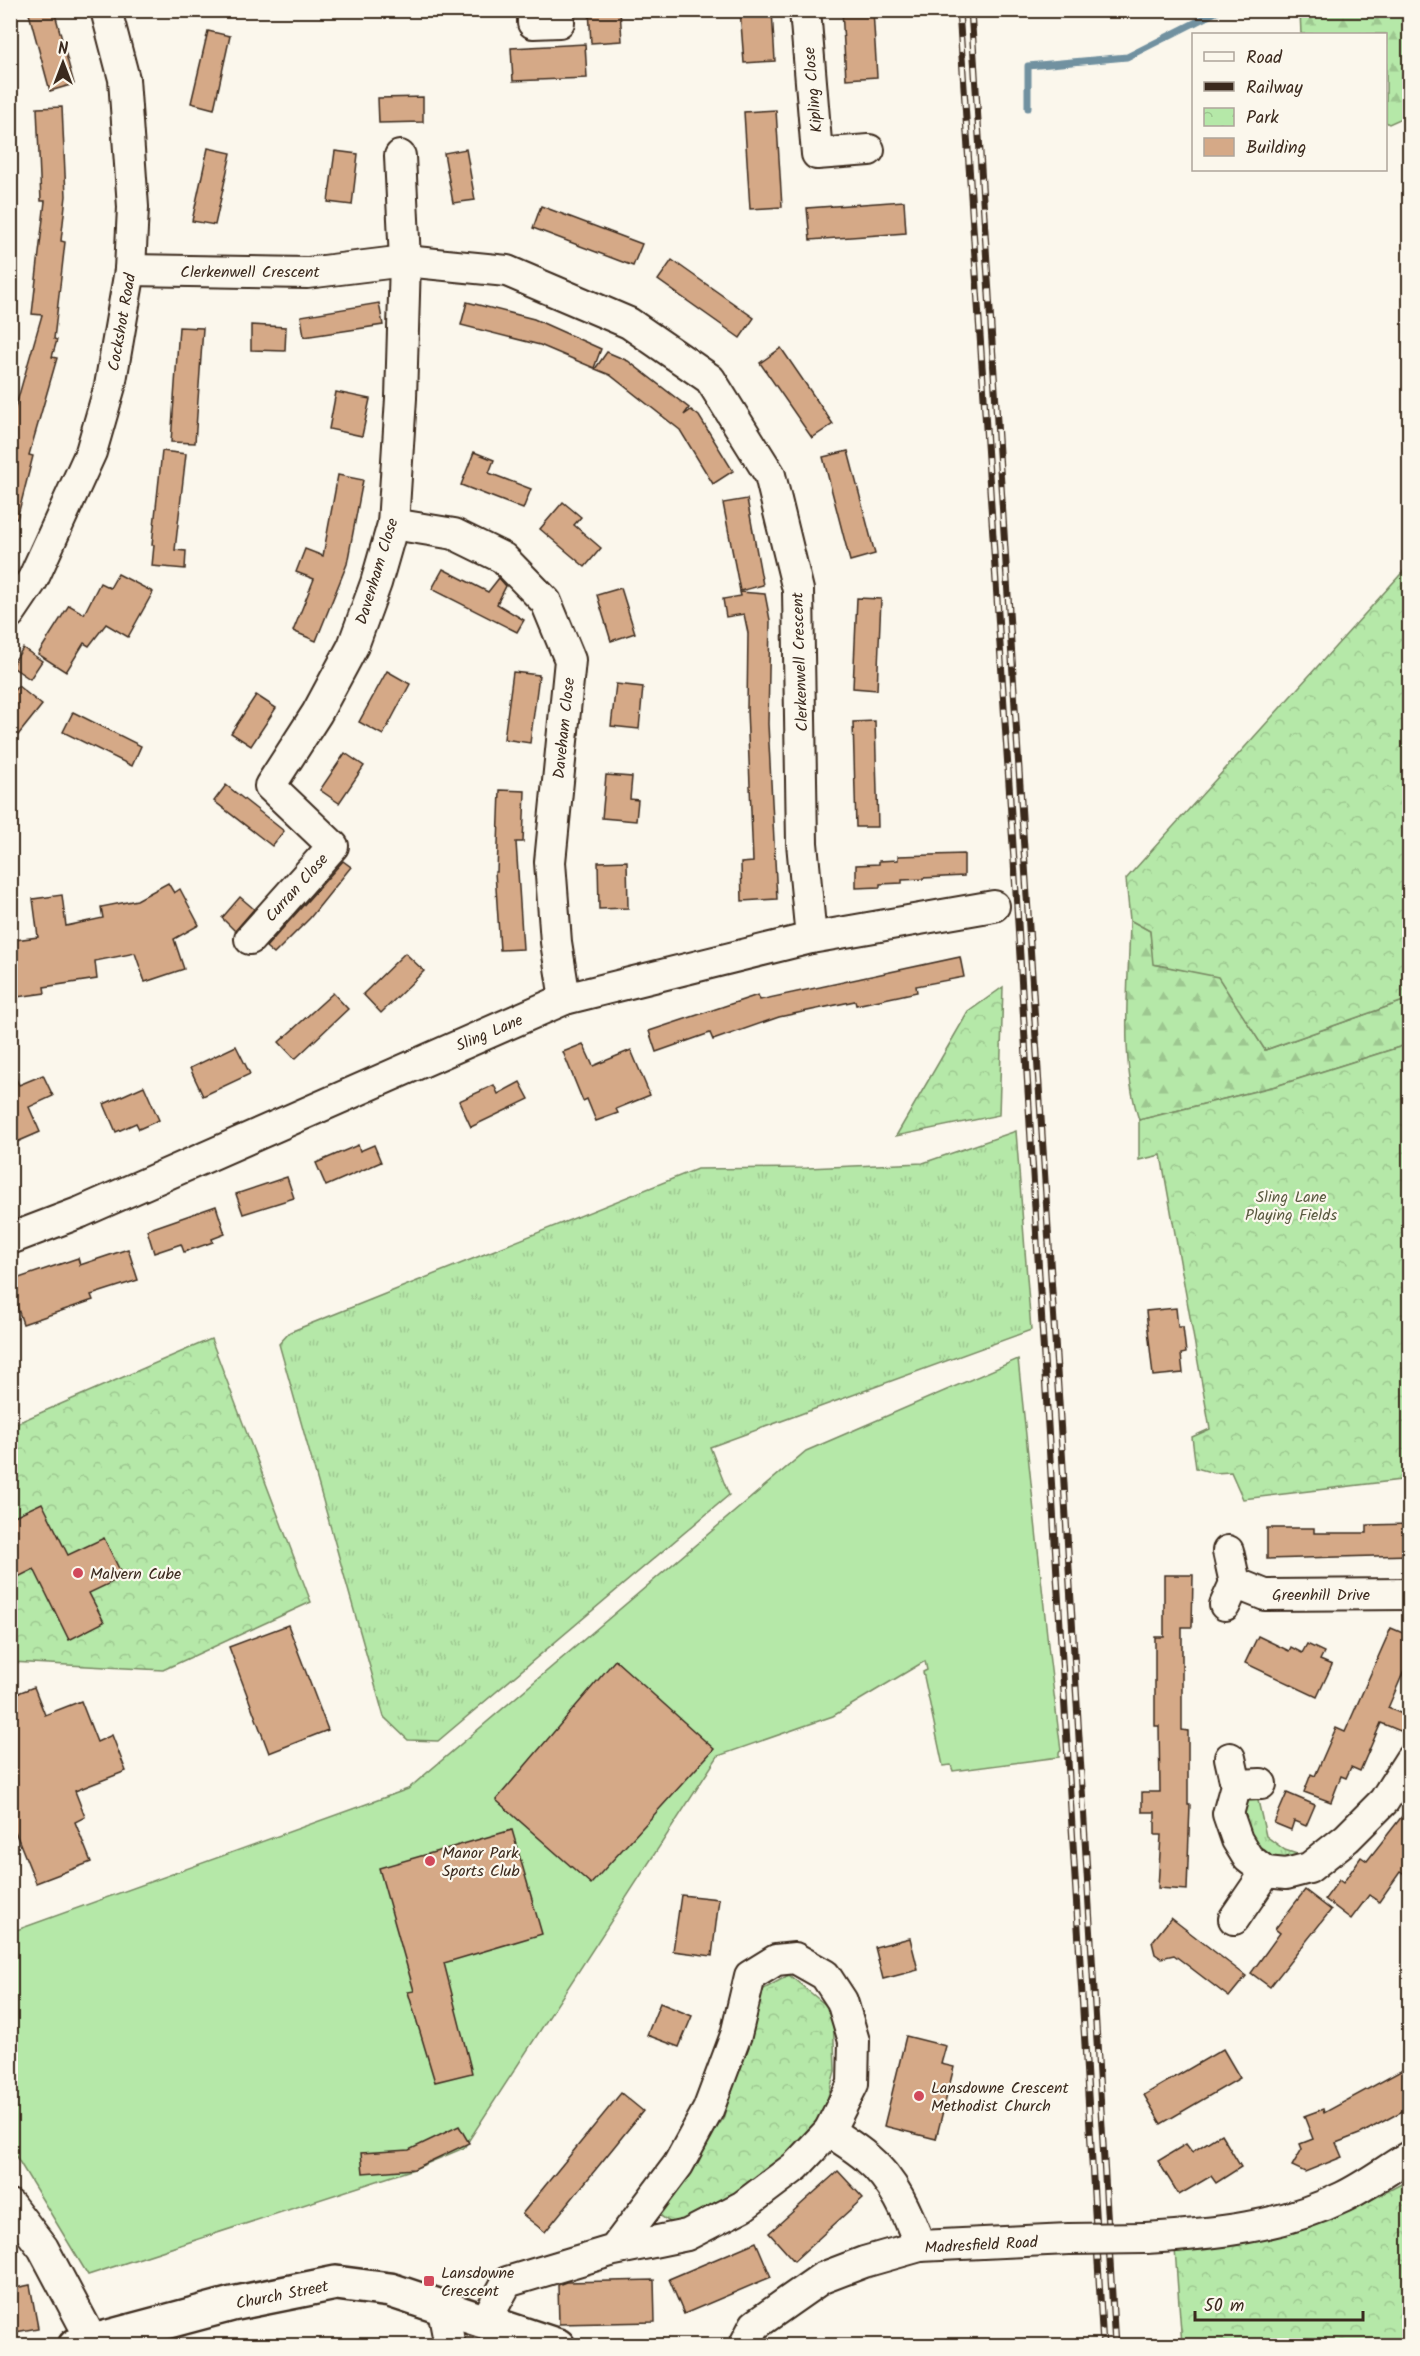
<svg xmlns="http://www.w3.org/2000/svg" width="1420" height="2356" font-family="Kalam,sans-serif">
<defs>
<pattern id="grass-tufts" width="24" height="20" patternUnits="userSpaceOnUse" patternTransform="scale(1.5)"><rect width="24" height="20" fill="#b5e8a8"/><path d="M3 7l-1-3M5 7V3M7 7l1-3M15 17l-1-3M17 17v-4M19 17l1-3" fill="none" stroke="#9dc790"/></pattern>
<pattern id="forest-firs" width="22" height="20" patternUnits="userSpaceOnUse" patternTransform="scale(1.5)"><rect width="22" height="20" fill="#b5e8a8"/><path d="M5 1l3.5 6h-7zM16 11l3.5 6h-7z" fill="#9dc790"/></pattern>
<pattern id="park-crowns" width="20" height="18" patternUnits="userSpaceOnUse" patternTransform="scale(1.5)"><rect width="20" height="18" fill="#b5e8a8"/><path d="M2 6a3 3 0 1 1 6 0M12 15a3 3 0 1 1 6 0" fill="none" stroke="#9dc790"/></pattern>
</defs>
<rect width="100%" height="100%" fill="#fbf7ec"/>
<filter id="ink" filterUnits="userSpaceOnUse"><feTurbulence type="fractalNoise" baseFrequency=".0167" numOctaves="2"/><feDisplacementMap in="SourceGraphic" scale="12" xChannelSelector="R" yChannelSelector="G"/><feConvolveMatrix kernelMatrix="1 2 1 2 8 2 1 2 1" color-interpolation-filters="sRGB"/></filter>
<g filter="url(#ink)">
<g fill="url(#grass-tufts)" stroke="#788963" stroke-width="1.5">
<polygon points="1016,1131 1031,1330 710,1447 729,1495 438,1741 408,1740 384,1717 279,1344 290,1332 697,1169 807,1168 923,1163"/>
<path d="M1257,1796L1266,1836L1285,1850L1300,1855C1296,1858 1293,1858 1287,1859C1280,1860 1274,1861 1268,1858C1250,1851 1242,1821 1243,1803Z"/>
</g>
<g fill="url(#forest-firs)" stroke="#788963" stroke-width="1.5">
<polygon points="1300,11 1409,11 1409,115 1389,124 1386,122 1386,34 1301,34"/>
<path d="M1130,920L1150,931L1154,964L1218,976L1265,1050L1409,999V1044L1276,1086L1139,1120C1119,1058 1129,984 1130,920Z"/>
</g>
<g fill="url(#park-crowns)" stroke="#788963" stroke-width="1.5">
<polygon points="1409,565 1409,999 1265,1050 1218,977 1153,964 1150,931 1130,920 1126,879"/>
<polygon points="1003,987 999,1115 896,1136 968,1012"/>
<polygon points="1409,1044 1409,1479 1243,1499 1231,1472 1214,1473 1196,1468 1192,1437 1210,1429 1161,1155 1139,1160 1139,1120 1276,1086"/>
<polygon points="211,1339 311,1602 163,1670 11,1662 10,1426"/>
<polygon points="789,1975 833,2011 835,2071 820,2126 768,2176 682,2230 656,2213 723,2119 762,1990"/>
<polygon points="1409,2180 1409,2345 1182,2345 1175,2249 1299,2228 1352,2210"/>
</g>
<polygon fill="#b5e8a8" stroke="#788963" stroke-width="1.5" points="1018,1359 1049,1654 1061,1751 1059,1752 1059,1757 953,1771 951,1765 943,1766 923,1672 927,1670 925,1661 833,1716 718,1756 464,2148 414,2169 88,2275 11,2148 11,1932 408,1789 806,1451"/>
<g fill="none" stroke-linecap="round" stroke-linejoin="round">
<polyline stroke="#7191a0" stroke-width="7" points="1028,108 1028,66 1127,57 1220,10"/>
</g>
<g fill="#d5a987" stroke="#3b2a1e" stroke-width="1.5">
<polygon points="28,10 54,10 74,84 50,91"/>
<polygon points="589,10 620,10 622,41 591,43"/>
<polygon points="740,10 772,10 775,61 744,63"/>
<polygon points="842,10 873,10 877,77 846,79"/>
<polygon points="208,31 230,36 214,109 191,103"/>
<polygon points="585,44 587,78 513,81 511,48"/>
<polygon points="423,97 423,122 379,123 378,98"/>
<polygon points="62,107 66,196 61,241 65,242 54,339 57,340 52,357 57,358 29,455 33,456 17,519 10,518 10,426 42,315 32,314 45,201 41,201 37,108"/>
<polygon points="776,110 782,207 750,209 744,112"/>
<polygon points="208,148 231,153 215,225 192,221"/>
<polygon points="466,149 475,200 453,203 444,153"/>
<polygon points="335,151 358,154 352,205 328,202"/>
<polygon points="904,201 906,233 810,240 807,208"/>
<polygon points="541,206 642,244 633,266 533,228"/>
<polygon points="672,260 754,318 740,338 658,280"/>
<polygon points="467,302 534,319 601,349 594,368 540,345 461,325"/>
<polygon points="379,303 383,325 304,337 301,316"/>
<polygon points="251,325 286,327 285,351 251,350"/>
<polygon points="179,327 203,328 195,443 171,442"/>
<polygon points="781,348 833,424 812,438 760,363"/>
<polygon points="607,352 628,361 689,408 684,415 691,410 699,416 733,471 713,484 680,430 610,375 595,369"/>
<polygon points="336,392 370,399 362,436 329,429"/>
<polygon points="162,451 186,454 175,550 186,551 185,569 152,566 154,545 152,545"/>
<polygon points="848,451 875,554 850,561 823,457"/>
<polygon points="474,452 494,460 489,473 531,489 523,509 461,485"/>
<polygon points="338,475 363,480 347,564 316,641 293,631 314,579 296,572 305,549 323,556"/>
<polygon points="747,499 763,585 740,591 723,503"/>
<polygon points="563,502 581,517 574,525 601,548 585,567 540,529"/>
<polygon points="443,569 488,592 499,578 506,586 497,604 524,620 517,632 432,589"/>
<polygon points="118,574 153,592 128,637 106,624 89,646 84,643 66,672 38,654 69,605 84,614 100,583 110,588"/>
<polygon points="621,588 635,633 611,641 597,595"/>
<polygon points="740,592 765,594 770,620 768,724 777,899 742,901 741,863 753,862 747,709 748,633 744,614 726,617 723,599 741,596"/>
<polygon points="857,598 881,599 877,690 853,688"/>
<polygon points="23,648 42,661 30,679 11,666"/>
<polygon points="387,671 410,684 383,735 359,722"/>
<polygon points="513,672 539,675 530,743 504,739"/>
<polygon points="616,684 643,687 639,729 611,726"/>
<polygon points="18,686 42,705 10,745 10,695"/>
<polygon points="256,695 276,708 251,746 231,733"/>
<polygon points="73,712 141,746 132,766 63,732"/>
<polygon points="875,721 878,827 856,827 853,722"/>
<polygon points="345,753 364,766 339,803 320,790"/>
<polygon points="606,775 632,777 630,799 638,800 636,821 602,818"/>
<polygon points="226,785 284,831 272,846 214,801"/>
<polygon points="500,790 525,791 523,842 516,842 523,949 500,950 495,872 497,872"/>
<polygon points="964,854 964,876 923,878 923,879 902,880 902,883 880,884 880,887 856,888 856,865 879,864 879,861 898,860 898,856"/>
<polygon points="343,861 351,867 310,918 274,954 266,947"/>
<polygon points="627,861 628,908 599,909 598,862"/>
<polygon points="168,883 174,893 180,889 199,925 174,939 184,969 145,982 135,953 95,961 97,979 44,987 45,993 10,998 10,972 18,971 15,940 38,937 33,899 62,895 66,926 103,918 101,907 137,900"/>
<polygon points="240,897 254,909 235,931 222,918"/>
<polygon points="405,953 424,971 381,1013 363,994"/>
<polygon points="960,957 964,977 916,986 917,992 856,1005 855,1001 779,1017 713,1040 710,1033 656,1052 649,1031 758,995 760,1000"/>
<polygon points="333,993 348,1009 295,1059 279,1042"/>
<polygon points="583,1044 593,1066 631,1050 650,1095 616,1109 618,1113 596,1121 587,1099 583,1101 563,1052"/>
<polygon points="236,1046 250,1074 203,1096 190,1068"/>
<polygon points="10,1066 19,1085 43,1075 53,1096 29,1107 40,1132 10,1145"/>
<polygon points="520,1082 529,1099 471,1127 459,1101 494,1085 498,1094"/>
<polygon points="144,1086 159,1120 139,1129 136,1123 116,1132 104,1104"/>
<polygon points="358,1145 360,1151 374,1145 381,1162 326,1186 316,1163"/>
<polygon points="287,1177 294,1198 243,1214 236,1194"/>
<polygon points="216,1206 225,1234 212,1239 213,1242 184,1252 181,1244 154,1253 147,1230"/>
<polygon points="128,1249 138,1280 91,1295 93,1300 23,1324 15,1300 10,1301 10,1281 78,1258 80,1265"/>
<polygon points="1176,1308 1178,1327 1183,1327 1186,1353 1181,1354 1183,1373 1153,1376 1146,1311"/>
<polygon points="42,1503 68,1555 104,1538 123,1577 89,1593 104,1622 69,1640 34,1569 10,1581 10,1518"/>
<polygon points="1410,1524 1410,1555 1267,1559 1267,1528 1314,1528 1314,1533 1367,1533 1367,1525"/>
<polygon points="1164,1575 1193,1575 1192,1627 1182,1627 1182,1730 1188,1731 1188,1805 1190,1805 1187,1890 1158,1888 1161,1835 1155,1835 1155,1812 1142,1812 1142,1792 1160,1792 1159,1726 1155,1726 1155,1637 1164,1637"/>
<polygon points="288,1625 328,1730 269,1753 229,1647"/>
<polygon points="1391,1628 1410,1636 1410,1657 1388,1708 1410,1717 1410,1735 1381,1723 1360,1771 1351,1767 1346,1778 1341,1776 1331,1802 1304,1792 1311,1774 1315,1776 1336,1728 1345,1732"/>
<polygon points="1258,1636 1289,1651 1291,1647 1302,1653 1307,1644 1324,1652 1320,1660 1332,1665 1317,1697 1245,1663"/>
<polygon points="615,1660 714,1749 591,1884 496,1800"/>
<polygon points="34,1687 45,1715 81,1701 97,1742 112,1735 126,1771 75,1791 85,1817 75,1822 91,1862 36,1883 10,1819 10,1696"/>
<polygon points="1287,1793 1315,1805 1306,1826 1294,1821 1291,1830 1274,1823"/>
<polygon points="1410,1806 1410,1879 1400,1872 1379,1902 1369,1895 1351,1919 1325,1899 1339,1880 1343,1883 1361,1857 1367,1861"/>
<polygon points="512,1830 542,1934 444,1963 472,2073 435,2082 408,1992 414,1991 379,1868"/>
<polygon points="1305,1890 1331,1910 1270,1987 1251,1973 1280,1933 1275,1929"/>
<polygon points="681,1895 719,1899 712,1956 673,1951"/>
<polygon points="1171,1918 1246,1976 1229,1997 1174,1955 1161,1958 1155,1954 1152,1942"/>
<polygon points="910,1938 918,1970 883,1979 875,1947"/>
<polygon points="660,2003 692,2016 679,2047 647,2035"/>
<polygon points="906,2036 946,2046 941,2064 954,2067 936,2139 884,2126"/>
<polygon points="1223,2049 1240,2078 1161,2124 1144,2095"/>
<polygon points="1410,2066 1410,2107 1362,2133 1336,2143 1342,2157 1305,2172 1292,2166 1302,2149 1300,2144 1313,2139 1304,2116 1323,2109 1324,2113"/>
<polygon points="621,2093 643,2111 545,2232 522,2214"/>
<polygon points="459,2126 469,2143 414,2169 363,2173 361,2153 409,2150"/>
<polygon points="1221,2134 1241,2167 1216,2183 1211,2176 1179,2195 1158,2161 1186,2144 1192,2152"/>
<polygon points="838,2171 863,2198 794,2261 769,2233"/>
<polygon points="756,2242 771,2277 684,2314 669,2279"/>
<polygon points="654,2280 655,2322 559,2324 558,2285 566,2282"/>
<polygon points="30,2285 38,2328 10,2333 10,2289"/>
</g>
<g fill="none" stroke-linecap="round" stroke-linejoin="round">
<g stroke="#3b2a1e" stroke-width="34">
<g id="minor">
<polyline points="533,10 533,23 559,22 558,10"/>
<polyline points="805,10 817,154 869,150"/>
<polyline points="130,270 307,273 405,261 507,271 629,323 710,379 770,475 798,590 802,843 811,938"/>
<polyline points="393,524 454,534 503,558 546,602 570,660 550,862 556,942 565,999"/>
<polyline points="10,613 33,579 91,452 110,386 130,270 133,207 124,79 106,10"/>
<polyline points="250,939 333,846 270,786 317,713 353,646 376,583 393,524 401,398 405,261 400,156"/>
<polyline points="10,1239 81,1212 565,999 811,938 994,906"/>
<polyline points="1228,1551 1235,1583 1265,1595 1410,1594"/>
<polyline points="1225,1605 1235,1583"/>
<polyline points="1230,1758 1236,1785 1228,1814 1237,1840 1248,1858 1266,1872 1286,1874 1309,1868 1347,1838 1384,1801 1410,1760"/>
<polyline points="1236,1785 1261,1784"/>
<polyline points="1234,1919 1266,1872"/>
<path d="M829,2131C842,2140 856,2148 867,2158C894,2180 908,2214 920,2246"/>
<polyline points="10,2205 43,2248 95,2346"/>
<path d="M1146,2238C1213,2234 1282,2227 1343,2197C1366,2186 1388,2169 1410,2156"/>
<polyline points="442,2305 450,2346"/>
<polyline points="486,2320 507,2282 614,2250 678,2165 708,2110 736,2035 750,1976 776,1960 795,1958 825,1975 842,2001 854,2041 853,2084 829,2131 796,2166 743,2206 687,2235 614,2250"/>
<polyline points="744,2346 755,2325 789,2301 822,2278 864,2262 920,2246 1069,2239"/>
</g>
</g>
<g stroke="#3b2a1e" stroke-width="38">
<polyline id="major" points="75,2346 232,2304 336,2283 390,2290 558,2346"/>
</g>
<use href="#minor" stroke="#fbf7ec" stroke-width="30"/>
<use href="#major" stroke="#fbf7ec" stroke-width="33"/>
<g stroke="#3b2a1e" stroke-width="7">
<g id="rail">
<polyline points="959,10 1018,923 1103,2346"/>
<polyline points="971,10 1062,1450 1115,2346"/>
</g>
</g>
<use href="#rail" stroke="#fbf7ec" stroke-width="4.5" stroke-dasharray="14" stroke-linecap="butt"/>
<g stroke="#3b2a1e" stroke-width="34" stroke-linecap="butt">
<polyline id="minor-bridge" points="1069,2239 1146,2238"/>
</g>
<use href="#minor-bridge" stroke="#fbf7ec" stroke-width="30"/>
</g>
</g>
<g fill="#d1495b" stroke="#fbf7ec" stroke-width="2">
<circle cx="78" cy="1573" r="6"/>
<circle cx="430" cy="1861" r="6"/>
<circle cx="919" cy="2096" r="6"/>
<rect x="423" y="2275" width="12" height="12" rx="3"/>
</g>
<g text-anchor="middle" stroke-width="4.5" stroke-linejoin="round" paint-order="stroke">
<g font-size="16" fill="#3b2a1e" stroke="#fbf7ec">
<text transform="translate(812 90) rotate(-95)" y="6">Kipling Close</text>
<text x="250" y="277">Clerkenwell Crescent</text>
<text transform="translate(121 322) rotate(-80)" y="6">Cockshot Road</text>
<text transform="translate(376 571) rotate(-73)" y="6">Davenham Close</text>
<text transform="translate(799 662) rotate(-92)" y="6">Clerkenwell Crescent</text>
<text transform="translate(563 728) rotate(-84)" y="6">Daveham Close</text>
<text transform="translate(296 887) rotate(-48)" y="6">Curran Close</text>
<text transform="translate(489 1032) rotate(-23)" y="6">Sling Lane</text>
<text x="1321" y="1600">Greenhill Drive</text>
<text transform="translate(981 2244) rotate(-3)" y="6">Madresfield Road</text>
<text transform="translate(282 2294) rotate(-11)" y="6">Church Street</text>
</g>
<g font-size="16" fill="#5a5a40" stroke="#fbf7ec">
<text x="1291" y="1202">Sling Lane<tspan x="1291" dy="18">Playing Fields</tspan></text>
</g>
<g font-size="16" fill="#3b2a1e" stroke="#fbf7ec" text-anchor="start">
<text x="90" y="1579">Malvern Cube</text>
<text x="442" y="1858">Manor Park<tspan x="442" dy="18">Sports Club</tspan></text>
<text x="931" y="2093">Lansdowne Crescent<tspan x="931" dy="18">Methodist Church</tspan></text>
<text x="441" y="2278">Lansdowne<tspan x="441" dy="18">Crescent</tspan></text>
</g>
</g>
<rect width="1420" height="2356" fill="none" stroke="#fbf7ec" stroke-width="36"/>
<rect x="18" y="18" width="1384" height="2320" fill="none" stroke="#3b2a1e" stroke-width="2" filter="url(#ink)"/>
<rect x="1192" y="33" width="195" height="138" fill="#fbf7ec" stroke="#aea59a" stroke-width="1.5"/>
<rect x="1204" y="52" width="30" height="9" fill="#fbf7ec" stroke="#aea59a" stroke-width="1.5"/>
<text x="1246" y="63" font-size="18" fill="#3b2a1e">Road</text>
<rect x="1204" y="82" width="30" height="9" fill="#3b2a1e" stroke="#aea59a" stroke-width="1.5"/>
<text x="1246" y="93" font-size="18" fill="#3b2a1e">Railway</text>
<rect x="1204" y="108" width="30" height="18" fill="url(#park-crowns)" stroke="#aea59a" stroke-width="1.5"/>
<text x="1246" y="123" font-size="18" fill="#3b2a1e">Park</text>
<rect x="1204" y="138" width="30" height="18" fill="#d5a987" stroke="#aea59a" stroke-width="1.5"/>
<text x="1246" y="153" font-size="18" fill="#3b2a1e">Building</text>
<g transform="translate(63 63)" stroke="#fbf7ec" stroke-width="4.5" paint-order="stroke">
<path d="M0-4.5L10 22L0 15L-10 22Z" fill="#3b2a1e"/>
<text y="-9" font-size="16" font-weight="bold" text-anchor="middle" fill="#3b2a1e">N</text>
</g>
<path d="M1195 2311v9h168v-9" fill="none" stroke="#3b2a1e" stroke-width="3"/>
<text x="1204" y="2311" font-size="18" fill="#3b2a1e" stroke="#fbf7ec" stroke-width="4.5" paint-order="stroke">50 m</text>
</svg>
